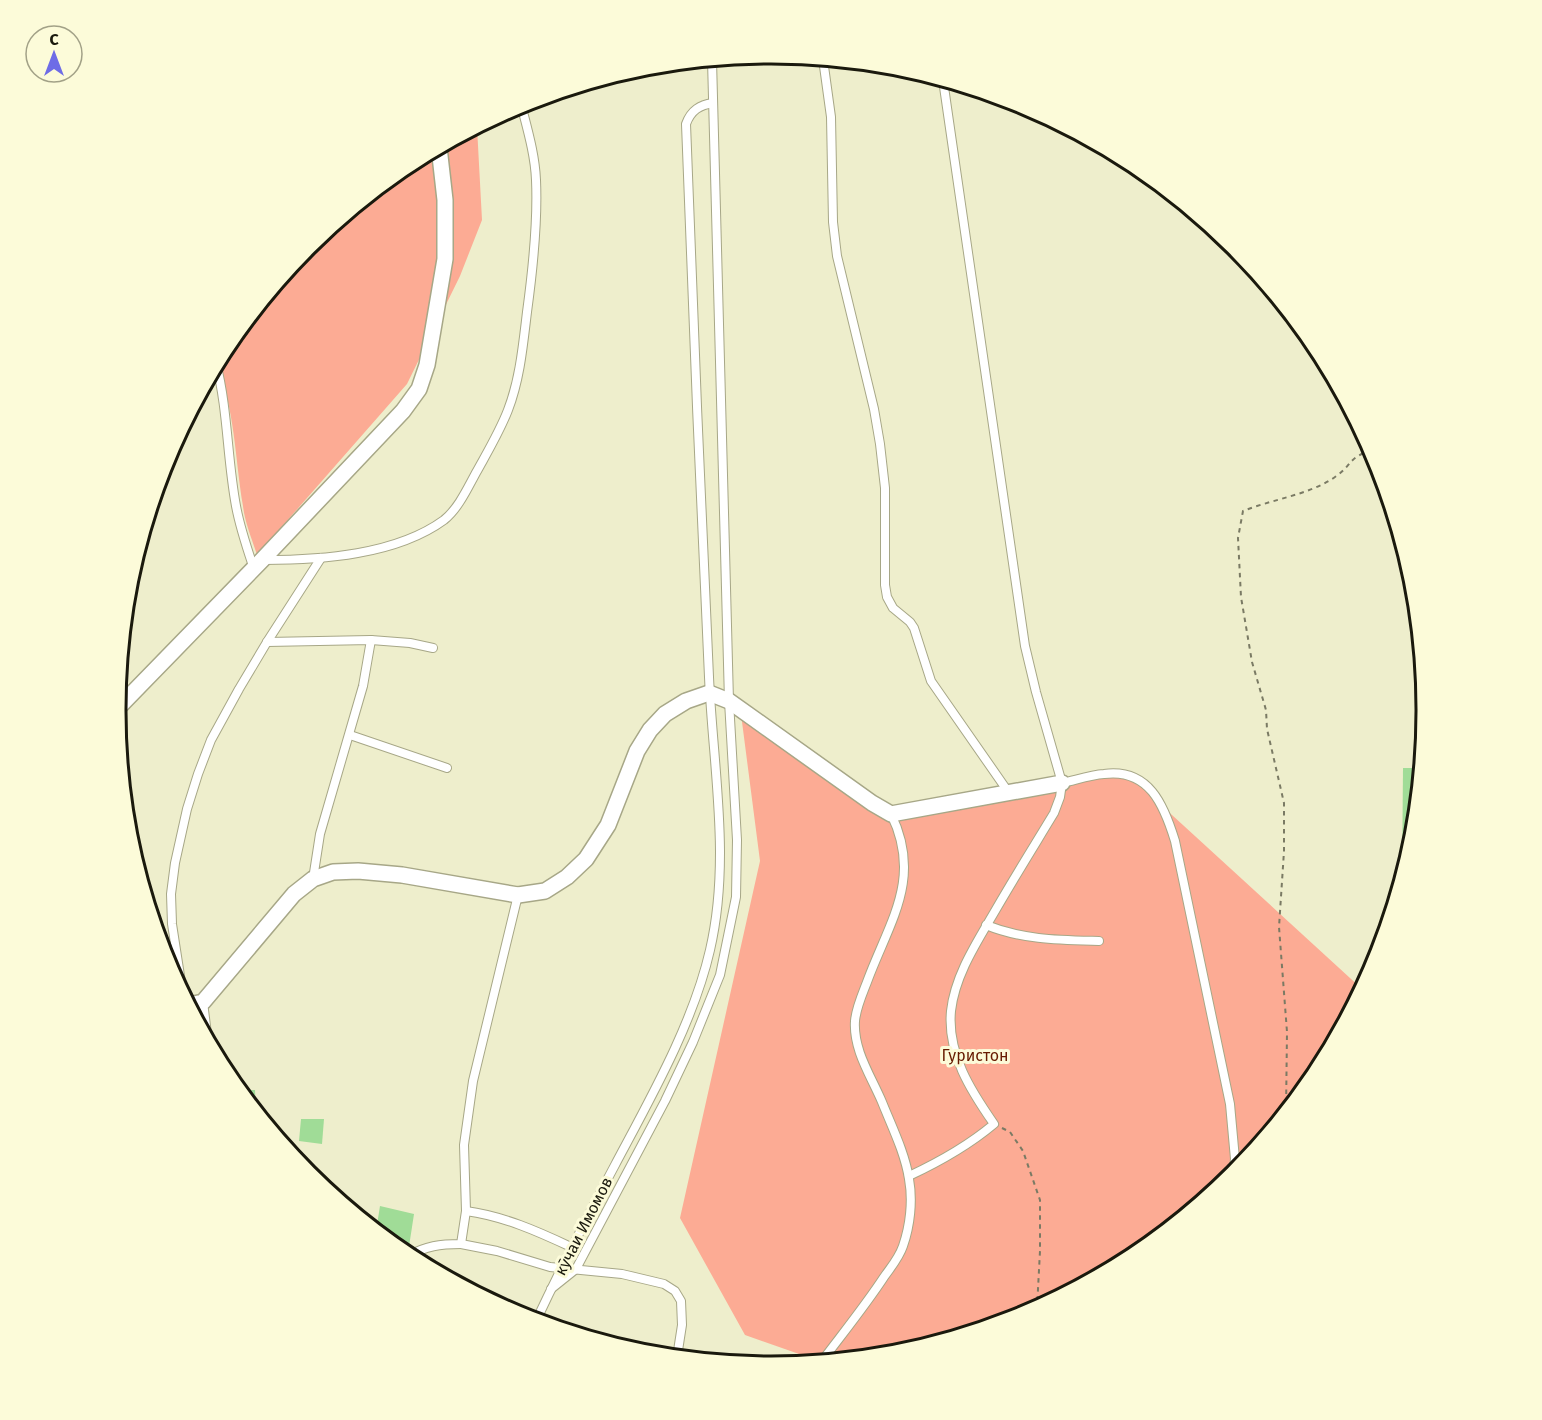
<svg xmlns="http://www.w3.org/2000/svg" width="1542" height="1420" font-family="'Fira Sans',sans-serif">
<rect width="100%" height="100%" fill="#eec"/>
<g fill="#fcab94">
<path d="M477,127L482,220L460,276L407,384L257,555C252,539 245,523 243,506C235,459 235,408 216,363L226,345L307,246L407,164Z"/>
<polygon points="741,714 899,812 1125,772 1362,989 1316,1075 1235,1174 1135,1256 1022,1316 899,1353 819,1361 745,1335 680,1218 760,861"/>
</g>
<g fill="#a0dc97">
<polygon points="1403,768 1421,768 1414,838 1402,879"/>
<polygon points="238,1090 255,1090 256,1112"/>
<polygon points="301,1119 324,1119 322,1144 299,1141"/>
<polygon points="380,1206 414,1214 408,1253 402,1252 376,1231"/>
</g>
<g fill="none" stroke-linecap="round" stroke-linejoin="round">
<g stroke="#a7a787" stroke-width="10">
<g id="service">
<polyline points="823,59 831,117 833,222 837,256 874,409 880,444 885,488 885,585 887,597 893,608 910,622 914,628 931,681 1009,793"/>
<path d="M943,80L1025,646L1036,692L1062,783C1076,780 1090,775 1104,774C1149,768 1164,805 1175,841L1230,1104L1235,1159L1233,1175"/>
<path d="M216,363C228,410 227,458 236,506C240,528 247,548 254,569"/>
<path d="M264,560C321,560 396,555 444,520C459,508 468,487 477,471C488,451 500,431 508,410C520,379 523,345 527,312C533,268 538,223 536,180C535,154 527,128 521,104"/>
<polyline points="371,640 410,643 433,648"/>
<polyline points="267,642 371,640 363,686 320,834 313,879"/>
<polyline points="350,735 447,768"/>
<path d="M986,925C1023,940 1060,940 1099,941"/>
<polyline points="183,995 172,924 171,894 175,863 187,809 198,774 211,740 239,689 267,642 321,558"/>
<polyline points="203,1002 208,1042"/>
<path d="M909,1176C939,1162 969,1145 994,1124C971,1091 947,1054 951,1011C955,975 977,942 995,911C1014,878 1034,846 1054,813L1060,797L1062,783"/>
<path d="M466,1211C503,1216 537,1231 571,1247"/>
<polyline points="461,1244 497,1251 550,1267 622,1274 664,1284 675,1291 681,1301 682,1325 677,1357"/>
<path d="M408,1256C426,1246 440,1244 461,1244L466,1211L464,1145L473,1081L518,895"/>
<polyline points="551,1289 576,1269 665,1101 693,1042 720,975 736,897 737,840 729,701 712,60"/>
<path d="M536,1321C561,1268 587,1217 615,1165C650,1099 693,1024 710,950C731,860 713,768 709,677C700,493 693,308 686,124C691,110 700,105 713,103"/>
<path d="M822,1361C843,1333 865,1306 884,1277C891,1267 899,1258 903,1246C910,1226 913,1201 909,1179C905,1153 892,1127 882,1102C871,1076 853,1050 855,1021C856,1008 862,995 867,982C889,922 923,879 891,814"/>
</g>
</g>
<g stroke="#a7a787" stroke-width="18">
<g id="minor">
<polyline points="115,711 262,560 403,411 419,389 427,365 445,259 445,200 439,147"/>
<polyline points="189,1005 203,1002 294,894 313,879 333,872 358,871 402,875 518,895 545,891 567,877 586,859 608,825 637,751 650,730 665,714 686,701 709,693 729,701 872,803 891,814 1062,783"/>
</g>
</g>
<g stroke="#7a7a64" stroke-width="2" stroke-dasharray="4.5 4.5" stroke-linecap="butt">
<path d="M1286,1112L1287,1032L1279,927L1284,851V803L1267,729L1266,710L1252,662L1241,597L1238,538L1243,511C1273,499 1309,495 1335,477C1352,466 1349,455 1373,451"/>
<polyline points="1002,1128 1010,1132 1023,1151 1040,1200 1040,1251 1037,1308"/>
</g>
<use href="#service" stroke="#fff" stroke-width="8"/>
<use href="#minor" stroke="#fff" stroke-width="15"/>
</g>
<g text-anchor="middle" stroke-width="6" stroke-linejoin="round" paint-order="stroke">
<g font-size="16" fill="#671b01" stroke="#fcfbd9">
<text x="975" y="1061">Гуристон</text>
</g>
<g font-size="16" fill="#1a190d" stroke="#fcfbd9">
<text transform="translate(583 1226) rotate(-63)" y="6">кӯчаи Имомов</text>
</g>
</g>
<path d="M0 0H1542V1420H0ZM771 64H771A645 645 0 0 1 1416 709V711A645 645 0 0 1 771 1356H771A645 645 0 0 1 126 711V709A645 645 0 0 1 771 64Z" fill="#fcfbd9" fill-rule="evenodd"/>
<path fill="none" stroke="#1a190d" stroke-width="3" d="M771 64H771A645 645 0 0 1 1416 709V711A645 645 0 0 1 771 1356H771A645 645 0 0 1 126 711V709A645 645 0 0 1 771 64Z"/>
<g transform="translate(54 54)"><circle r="28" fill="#fcfbd9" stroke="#a2a187" stroke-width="1.5"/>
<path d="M0-4.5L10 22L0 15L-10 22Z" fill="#6e6ce6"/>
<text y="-9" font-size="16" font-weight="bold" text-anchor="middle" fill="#1a190d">С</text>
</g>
</svg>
